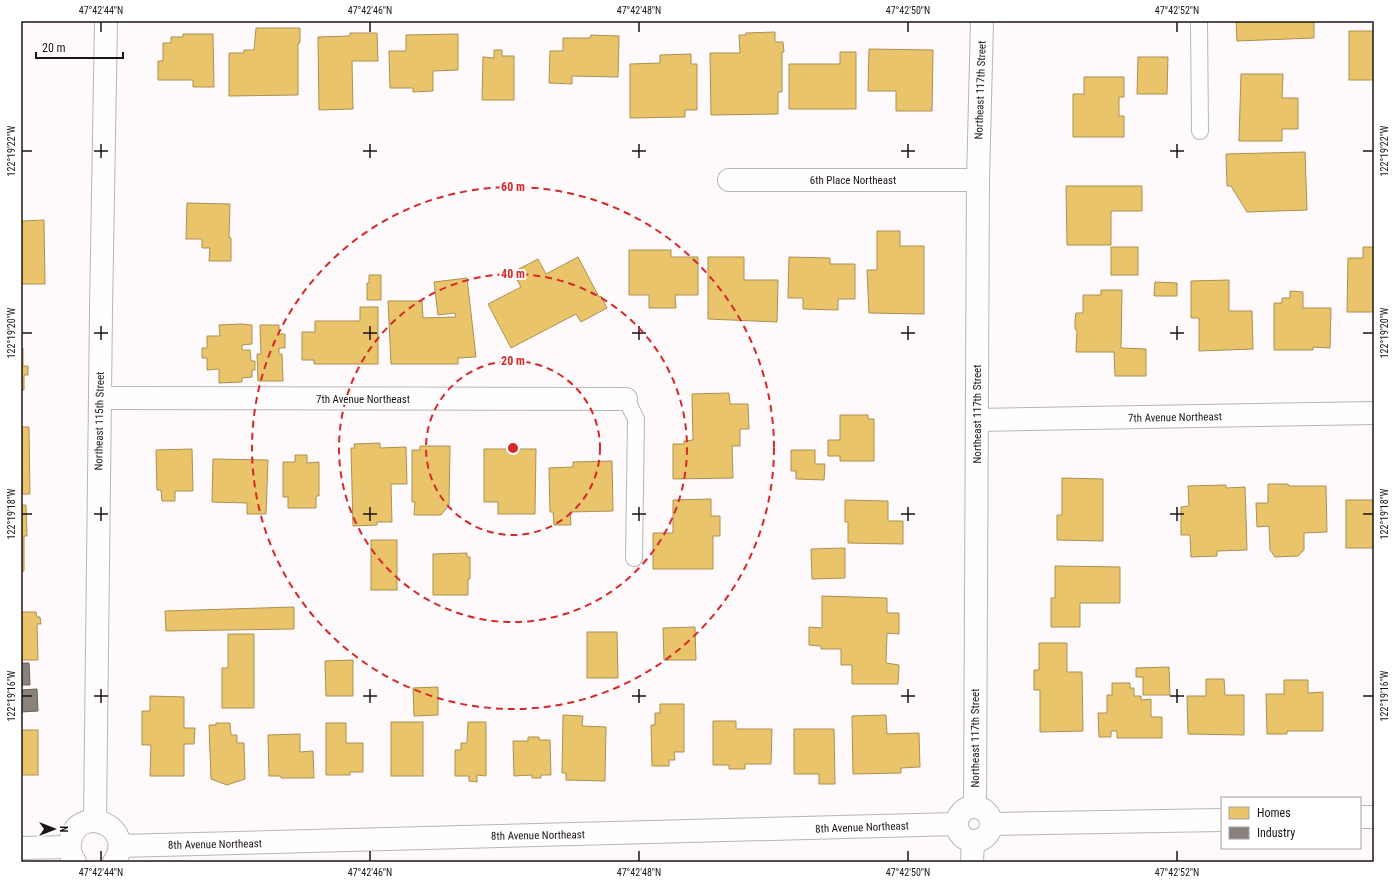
<svg xmlns="http://www.w3.org/2000/svg" width="1395" height="883" font-family="'Roboto Condensed',sans-serif">
<rect width="100%" height="100%" fill="#fefafc"/>
<g fill="#e9c46a" stroke="#ac8f51">
<polygon points="1236,21 1314,21 1314,38 1237,41"/>
<polygon points="256,28 300,28 300,43 298,43 298,95 229,96 229,53 244,53 244,50 254,50"/>
<rect x="1349" y="31" width="25" height="49"/>
<polygon points="775,32 775,42 783,42 784,52 782,52 782,92 778,92 778,114 711,115 710,53 740,53 739,35 746,35 746,33"/>
<polygon points="350,33 377,33 378,61 352,61 353,109 319,110 318,37 350,36"/>
<polygon points="183,34 213,34 214,87 193,87 193,80 158,80 158,61 163,61 163,43 171,43 171,37 183,37"/>
<polygon points="458,34 458,70 433,71 433,91 413,92 413,88 390,88 389,51 406,51 406,35"/>
<polygon points="591,35 619,36 618,77 572,76 572,84 549,83 550,51 563,51 563,38 590,38"/>
<polygon points="869,49 933,50 932,111 896,111 896,91 868,91"/>
<polygon points="494,50 502,50 502,56 514,56 514,100 482,100 483,57 494,58"/>
<polygon points="840,52 856,52 856,109 789,109 789,64 840,64"/>
<polygon points="691,54 691,64 697,64 697,110 685,110 685,117 630,118 630,64 660,63 660,55"/>
<polygon points="1138,57 1168,57 1167,94 1137,94"/>
<polygon points="1241,74 1283,74 1282,98 1298,98 1298,129 1282,129 1282,141 1239,141"/>
<polygon points="1084,77 1124,77 1124,97 1119,97 1119,116 1124,116 1124,137 1073,137 1073,94 1084,94"/>
<polygon points="1305,152 1307,210 1247,212 1231,186 1227,186 1226,154"/>
<polygon points="1066,186 1142,186 1142,211 1111,211 1111,245 1067,245"/>
<polygon points="187,203 230,204 229,238 231,238 231,261 209,261 210,248 202,248 202,239 186,239"/>
<polygon points="44,220 45,284 21,284 21,221"/>
<polygon points="877,231 900,231 900,246 924,246 924,314 869,313 867,270 877,270"/>
<rect x="1111" y="247" width="27" height="28"/>
<polygon points="1363,247 1374,247 1374,312 1347,312 1348,258 1363,258"/>
<polygon points="629,250 671,250 671,257 698,257 698,295 675,295 676,308 649,308 649,295 629,295"/>
<polygon points="578,257 599,297 601,296 607,308 581,322 576,314 511,348 488,304 521,287 513,272 538,259 546,274"/>
<polygon points="708,257 744,257 744,280 778,280 777,322 708,319"/>
<polygon points="789,257 830,258 830,264 855,264 855,299 838,299 838,310 803,309 803,298 788,298"/>
<polygon points="369,275 381,275 381,300 367,300 367,283 369,283"/>
<polygon points="467,278 476,357 458,358 458,364 391,364 388,301 422,301 423,318 456,317 455,313 438,315 434,282"/>
<polygon points="1229,280 1229,311 1252,311 1253,349 1199,351 1199,318 1191,318 1191,281"/>
<polygon points="1155,282 1177,283 1177,296 1154,296"/>
<polygon points="1101,290 1122,290 1121,348 1146,349 1146,376 1115,376 1114,352 1076,352 1077,331 1075,329 1075,320 1076,313 1083,313 1083,295 1101,295"/>
<polygon points="1290,291 1303,292 1303,308 1331,308 1330,348 1313,347 1313,350 1274,350 1274,303 1282,303 1282,298 1290,298"/>
<polygon points="360,307 378,307 378,364 314,364 314,360 302,360 302,332 315,332 315,321 360,321"/>
<polygon points="241,324 252,325 252,344 242,345 242,350 250,350 251,361 255,361 255,370 252,370 252,377 242,378 242,382 219,383 219,369 207,370 207,358 202,358 202,348 207,348 207,336 220,336 219,325"/>
<polygon points="260,325 279,325 279,334 285,334 285,348 279,348 279,354 282,354 283,381 258,381 257,354 261,354"/>
<polygon points="21,348 23,348 23,366 28,366 28,375 24,375 24,390 21,390"/>
<polygon points="729,393 730,404 748,404 749,429 740,429 740,446 732,446 733,478 673,479 673,444 684,444 684,441 693,440 692,394"/>
<polygon points="840,415 868,415 868,419 874,419 874,461 840,461 840,456 828,456 828,440 840,440"/>
<polygon points="21,427 29,427 30,494 21,494"/>
<polygon points="380,443 380,448 406,447 407,484 391,484 392,522 377,522 377,525 353,526 351,448 355,448 354,444"/>
<polygon points="420,446 450,446 449,505 441,515 414,515 415,502 412,502 412,450 420,450"/>
<polygon points="192,449 193,491 175,491 175,501 162,501 161,490 157,490 156,450"/>
<polygon points="484,449 536,449 535,514 498,514 498,502 484,502"/>
<polygon points="791,450 815,450 815,464 825,464 824,480 796,479 796,471 791,471"/>
<polygon points="295,455 307,455 307,463 319,462 319,496 316,496 316,508 288,508 288,497 283,497 283,462 295,462"/>
<polygon points="213,459 268,460 266,514 247,514 247,503 212,502"/>
<polygon points="612,461 613,511 570,512 571,525 554,525 553,512 550,512 549,468 573,467 573,462"/>
<polygon points="1062,478 1103,479 1103,541 1057,540 1057,515 1062,515"/>
<polygon points="1268,484 1288,484 1289,486 1326,486 1327,532 1304,533 1304,550 1298,556 1275,557 1270,550 1269,526 1257,527 1256,503 1268,503"/>
<polygon points="1226,485 1226,488 1245,487 1247,550 1217,551 1217,556 1191,557 1190,535 1181,535 1181,507 1189,506 1188,486"/>
<polygon points="711,499 711,516 720,516 720,536 713,536 713,569 653,569 653,533 673,533 673,500"/>
<polygon points="845,500 888,501 888,521 903,521 903,544 848,543 848,522 845,522"/>
<rect x="1346" y="500" width="28" height="48"/>
<polygon points="21,505 26,505 27,536 24,536 24,571 21,571"/>
<rect x="371" y="540" width="26" height="50"/>
<polygon points="845,548 845,578 812,579 811,549"/>
<polygon points="467,553 467,557 470,557 470,579 468,579 468,595 433,595 433,554"/>
<polygon points="1055,566 1120,567 1120,603 1080,603 1080,627 1051,627 1051,598 1055,598"/>
<polygon points="822,596 887,598 887,613 899,613 899,634 887,633 886,663 899,665 898,684 852,684 852,665 841,665 841,649 821,649 821,646 809,645 809,627 822,628"/>
<polygon points="294,607 294,629 166,631 165,611"/>
<polygon points="21,612 36,612 37,617 40,617 41,624 37,624 38,660 21,660"/>
<polygon points="695,627 696,660 664,660 663,628"/>
<polygon points="587,632 617,632 618,678 587,678"/>
<polygon points="228,634 254,634 254,708 222,708 222,668 228,668"/>
<polygon points="1039,643 1067,643 1067,672 1082,672 1083,731 1040,732 1040,690 1034,690 1034,670 1039,670"/>
<polygon points="353,660 353,696 326,696 325,661"/>
<polygon points="1169,667 1170,695 1143,695 1143,677 1136,677 1136,668"/>
<polygon points="1206,679 1224,679 1225,695 1244,695 1244,735 1188,734 1187,696 1206,696"/>
<polygon points="1284,680 1308,680 1308,693 1323,692 1323,731 1287,731 1287,734 1267,734 1266,694 1284,694"/>
<polygon points="1112,683 1130,683 1130,688 1134,688 1134,696 1141,696 1141,700 1151,699 1151,717 1162,717 1162,738 1117,738 1117,731 1111,731 1111,737 1099,737 1098,713 1107,713 1107,695 1112,695"/>
<polygon points="438,687 438,715 414,716 413,688"/>
<polygon points="150,696 184,697 184,728 195,728 194,744 184,744 184,776 150,776 151,745 142,745 142,711 150,711"/>
<polygon points="660,704 684,704 684,752 674,752 675,760 669,760 669,766 652,766 651,725 655,725 655,713 660,713"/>
<polygon points="563,715 583,716 582,726 606,727 605,781 566,780 566,773 562,773"/>
<polygon points="886,715 887,734 919,733 920,767 901,768 901,773 853,774 852,716"/>
<polygon points="713,721 736,721 736,729 772,729 771,764 745,764 745,769 729,769 729,765 713,765"/>
<rect x="391" y="722" width="32" height="54"/>
<polygon points="468,722 486,722 486,776 477,775 477,782 469,781 469,776 455,776 455,750 461,750 461,743 467,743"/>
<polygon points="216,723 230,723 231,735 237,735 237,743 244,743 245,779 227,785 211,779 209,725 216,725"/>
<polygon points="326,723 346,723 346,743 363,743 363,772 350,772 350,775 326,775"/>
<polygon points="794,729 834,729 835,784 819,784 819,774 794,774"/>
<rect x="21" y="730" width="17" height="45"/>
<polygon points="300,734 300,752 313,751 314,778 281,778 281,776 269,776 268,735"/>
<polygon points="528,737 539,737 539,740 550,740 551,775 541,775 541,778 532,778 532,775 514,776 513,741 528,741"/>
</g>
<g fill="#8a817c" stroke="#69605d">
<polygon points="21,663 29,663 30,685 21,685"/>
<polygon points="37,689 38,711 21,712 21,690"/>
</g>
<g fill="none" stroke-linecap="round" stroke-linejoin="round">
<g stroke="#bab4b6" stroke-width="18">
<g id="service">
<polyline points="1199,21 1200,131"/>
<polyline points="626,399 636,419 634,558"/>
</g>
</g>
<g stroke="#bab4b6" stroke-width="24">
<g id="minor">
<polyline points="729,180 978,180"/>
<polyline points="100,398 626,399"/>
<polyline points="977,420 1374,413"/>
<circle cx="974" cy="824" r="17"/>
<polyline points="975,807 978,180 982,21"/>
<polyline points="1360,817 1374,817"/>
<polyline points="95,821 101,310 106,21"/>
<polyline points="991,824 1222,820"/>
<polyline points="120,846 957,824"/>
<polyline points="21,848 69,847"/>
<path d="M75,862C70,855 68,847 71,838C82,803 137,828 114,862"/>
<polyline points="972,862 973,841"/>
</g>
</g>
<use href="#service" stroke="#fffeff" stroke-width="16"/>
<use href="#minor" stroke="#fffeff" stroke-width="22"/>
</g>
<path fill="none" stroke="#1c1316" stroke-width="1.5" d="M101,22V32M370,22V32M639,22V32M908,22V32M1177,22V32M101,144V158M370,144V158M639,144V158M908,144V158M1177,144V158M22,151H32M94,151H108M363,151H377M632,151H646M901,151H915M1170,151H1184M1363,151H1373M101,326V340M370,326V340M639,326V340M908,326V340M1177,326V340M22,333H32M94,333H108M363,333H377M632,333H646M901,333H915M1170,333H1184M1363,333H1373M101,507V521M370,507V521M639,507V521M908,507V521M1177,507V521M22,514H32M94,514H108M363,514H377M632,514H646M901,514H915M1170,514H1184M1363,514H1373M101,689V703M370,689V703M639,689V703M908,689V703M1177,689V703M22,696H32M94,696H108M363,696H377M632,696H646M901,696H915M1170,696H1184M1363,696H1373M101,851V861M370,851V861M639,851V861M908,851V861M1177,851V861"/>
<g fill="none" stroke="#d62828" stroke-width="2" stroke-dasharray="7 5">
<circle cx="513" cy="448" r="87"/>
<circle cx="513" cy="448" r="174"/>
<circle cx="513" cy="448" r="261"/>
</g>
<g text-anchor="middle" stroke-width="4" stroke-linejoin="round" paint-order="stroke">
<g font-size="11" fill="#1c1316" stroke="#fff">
<text transform="translate(980 90) rotate(-88)" y="4">Northeast 117th Street</text>
<text x="853" y="184">6th Place Northeast</text>
<text x="363" y="403">7th Avenue Northeast</text>
<text transform="translate(977 414) rotate(-90)" y="4">Northeast 117th Street</text>
<text transform="translate(1175 417) rotate(-1)" y="4">7th Avenue Northeast</text>
<text transform="translate(99 421) rotate(-89)" y="4">Northeast 115th Street</text>
<text transform="translate(975 738) rotate(-90)" y="4">Northeast 117th Street</text>
<text transform="translate(862 827) rotate(-2)" y="4">8th Avenue Northeast</text>
<text transform="translate(538 835) rotate(-1)" y="4">8th Avenue Northeast</text>
<text transform="translate(215 844) rotate(-1)" y="4">8th Avenue Northeast</text>
</g>
</g>
<circle cx="513" cy="448" r="6" fill="#d62828" stroke="#fff" stroke-width="2"/>
<g font-size="12" text-anchor="middle" font-weight="bold" fill="#d62828" stroke="#fff" stroke-width="4" stroke-linejoin="round" paint-order="stroke">
<text x="513" y="191">60 m</text>
<text x="513" y="278">40 m</text>
<text x="513" y="365">20 m</text>
</g>
<rect width="1395" height="883" fill="none" stroke="#ffffff" stroke-width="44"/>
<rect x="1221" y="797" width="140" height="52" fill="#ffffff" stroke="#a4a1a2"/>
<rect x="1229" y="807" width="20" height="12" fill="#e9c46a" stroke="#a4a1a2"/>
<text x="1257" y="817" font-size="12" fill="#1c1316">Homes</text>
<rect x="1229" y="827" width="20" height="12" fill="#8a817c" stroke="#a4a1a2"/>
<text x="1257" y="837" font-size="12" fill="#1c1316">Industry</text>
<g transform="translate(54 829) rotate(90)" stroke="#ffffff" stroke-width="3" paint-order="stroke">
<path d="M0-3L7 15L0 10L-7 15Z" fill="#1c1316"/>
<text y="-6" font-size="11" font-weight="bold" text-anchor="middle" fill="#1c1316">N</text>
</g>
<path d="M36 52v6h87v-6" fill="none" stroke="#1c1316" stroke-width="2"/>
<text x="42" y="52" font-size="12" fill="#1c1316" stroke="#ffffff" stroke-width="3" paint-order="stroke">20 m</text>
<rect x="22" y="22" width="1351" height="839" fill="none" stroke="#1c1316" stroke-width="1.5"/>
<g font-size="10" text-anchor="middle" fill="#1c1316">
<text x="101" y="14">47°42'44"N</text>
<text x="370" y="14">47°42'46"N</text>
<text x="639" y="14">47°42'48"N</text>
<text x="908" y="14">47°42'50"N</text>
<text x="1177" y="14">47°42'52"N</text>
<text transform="translate(1384 151) rotate(-90)" y="4">122°19'22"W</text>
<text transform="translate(11 151) rotate(-90)" y="4">122°19'22"W</text>
<text transform="translate(1384 333) rotate(-90)" y="4">122°19'20"W</text>
<text transform="translate(11 333) rotate(-90)" y="4">122°19'20"W</text>
<text transform="translate(1384 514) rotate(-90)" y="4">122°19'18"W</text>
<text transform="translate(11 514) rotate(-90)" y="4">122°19'18"W</text>
<text transform="translate(11 696) rotate(-90)" y="4">122°19'16"W</text>
<text transform="translate(1384 696) rotate(-90)" y="4">122°19'16"W</text>
<text x="101" y="876">47°42'44"N</text>
<text x="370" y="876">47°42'46"N</text>
<text x="639" y="876">47°42'48"N</text>
<text x="908" y="876">47°42'50"N</text>
<text x="1177" y="876">47°42'52"N</text>
</g>
</svg>
